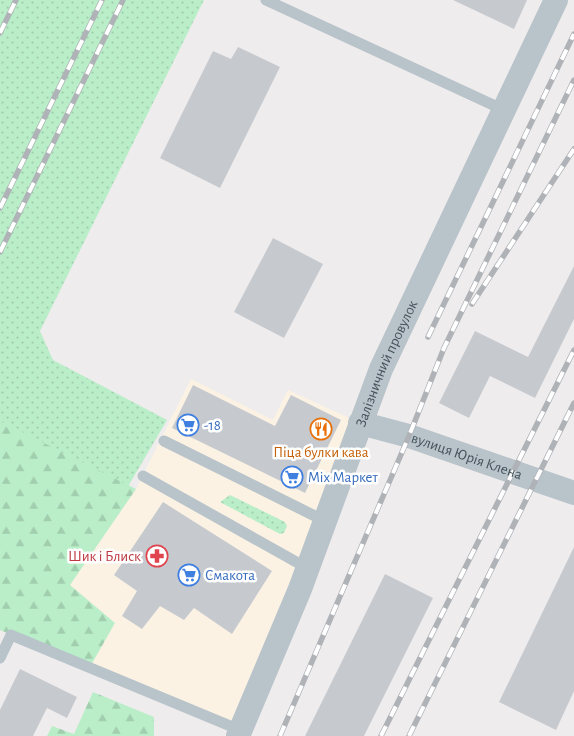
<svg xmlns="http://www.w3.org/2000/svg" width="574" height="736" font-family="'Alegreya Sans',sans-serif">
<defs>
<pattern id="green-dots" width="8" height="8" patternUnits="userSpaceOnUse" patternTransform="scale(1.25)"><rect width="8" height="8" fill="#baeec8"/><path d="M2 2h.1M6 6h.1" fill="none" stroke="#a1ceae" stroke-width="1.8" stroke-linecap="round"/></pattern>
<pattern id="forest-firs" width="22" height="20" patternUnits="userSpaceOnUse" patternTransform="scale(1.25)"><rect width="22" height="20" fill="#baeec8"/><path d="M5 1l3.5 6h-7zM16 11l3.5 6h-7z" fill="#a1ceae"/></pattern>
</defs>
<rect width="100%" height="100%" fill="#efeced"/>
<polygon fill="#fbf2e4" points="191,379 273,420 288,390 360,423 240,730 90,667 70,585 136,489"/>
<g fill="url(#green-dots)">
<polygon points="0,0 204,0 40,331 53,360 167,420 116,507 0,486"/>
<polygon points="230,495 285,522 287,526 284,533 280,534 220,502"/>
</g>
<g fill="url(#forest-firs)">
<polygon points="0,421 136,489 70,585 115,623 90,667 0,630"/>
<polygon points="93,692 154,717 154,736 47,736 52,726 74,734"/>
</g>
<g fill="#c6cacf">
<polygon points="453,0 527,0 514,29"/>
<polygon points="238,47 280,67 220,188 160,158 213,51 231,59"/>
<polygon points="273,238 323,264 284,338 234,312"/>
<polygon points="574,266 574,319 535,398 490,376 469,418 439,403 475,331 528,357"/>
<polygon points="193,385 275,426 291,395 341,420 305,493 172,428"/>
<polygon points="163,502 272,571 232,634 194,608 184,620 160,606 142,629 122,616 137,591 114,575"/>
<polygon points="574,547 574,691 556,730 499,702"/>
<polygon points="385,574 433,598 364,736 305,736"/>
<polygon points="20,669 77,697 67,718 47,708 33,736 0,736 0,710"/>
</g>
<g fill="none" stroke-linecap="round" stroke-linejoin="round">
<g stroke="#b8c3ca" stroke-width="11">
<polyline points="266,0 504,110"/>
<polyline points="164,441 325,521"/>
<polyline points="143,476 307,568"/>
<polyline points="0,658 11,635 240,730"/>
</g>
<g stroke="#b8c3ca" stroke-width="24">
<path id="s1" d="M360,423L409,436L574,493"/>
<path id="s2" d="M238,736L300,589L381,369L556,0"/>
</g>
<g stroke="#afb3b7" stroke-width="5.5">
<g id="rail">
<polyline points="0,33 16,0"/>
<polyline points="0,208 102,0"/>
<polyline points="0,252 123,0"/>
<polyline points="472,304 574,149"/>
<polyline points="428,337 574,34"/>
<polyline points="280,736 409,436 444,348 574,80"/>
<polyline points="381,736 574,350"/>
<polyline points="409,736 574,403"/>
</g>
</g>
<use href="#rail" stroke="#fff" stroke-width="4" stroke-dasharray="11" stroke-linecap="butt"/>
</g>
<defs>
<g id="supermarket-ring" transform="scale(1.125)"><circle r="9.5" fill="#fff" stroke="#3f7fe0" stroke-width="1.5"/><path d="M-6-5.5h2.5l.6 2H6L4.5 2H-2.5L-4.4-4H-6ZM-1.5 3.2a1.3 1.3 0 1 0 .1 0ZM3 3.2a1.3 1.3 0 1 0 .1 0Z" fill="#3f7fe0"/></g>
<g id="restaurant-ring" transform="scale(1.125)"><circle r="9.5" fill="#fff" stroke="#e8710a" stroke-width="1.5"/><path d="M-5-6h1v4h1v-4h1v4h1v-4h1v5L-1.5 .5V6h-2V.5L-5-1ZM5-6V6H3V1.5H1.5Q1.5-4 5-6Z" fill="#e8710a"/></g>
<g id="pharmacy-ring" transform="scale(1.125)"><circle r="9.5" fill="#fff" stroke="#e0444e" stroke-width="1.5"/><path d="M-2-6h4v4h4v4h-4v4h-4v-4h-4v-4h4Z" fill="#e0444e"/></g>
</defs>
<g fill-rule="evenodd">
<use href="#supermarket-ring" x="188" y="425"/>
<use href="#restaurant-ring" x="321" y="429"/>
<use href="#supermarket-ring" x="292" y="477"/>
<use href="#pharmacy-ring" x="157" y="556"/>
<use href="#supermarket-ring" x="189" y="575"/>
</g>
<g text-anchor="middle" stroke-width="5" stroke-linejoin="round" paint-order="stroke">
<g font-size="15" fill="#45525a" stroke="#fff">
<text dy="5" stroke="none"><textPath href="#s2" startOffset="401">Залізничний провулок</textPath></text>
<text dy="5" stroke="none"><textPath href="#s1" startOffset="112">вулиця Юрія Клена</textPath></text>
</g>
<g font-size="15" fill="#366cbe" stroke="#fff" text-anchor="start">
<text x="204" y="430">-18</text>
<text x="308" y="482">Mix Маркет</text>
<text x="205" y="580">Смакота</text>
</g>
<g font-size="15" fill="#c56008" stroke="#fff">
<text x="321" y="457">Піца булки кава</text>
</g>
<g font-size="15" fill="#be3a42" stroke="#fff" text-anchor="end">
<text x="141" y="561">Шик і Блиск</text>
</g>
</g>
</svg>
